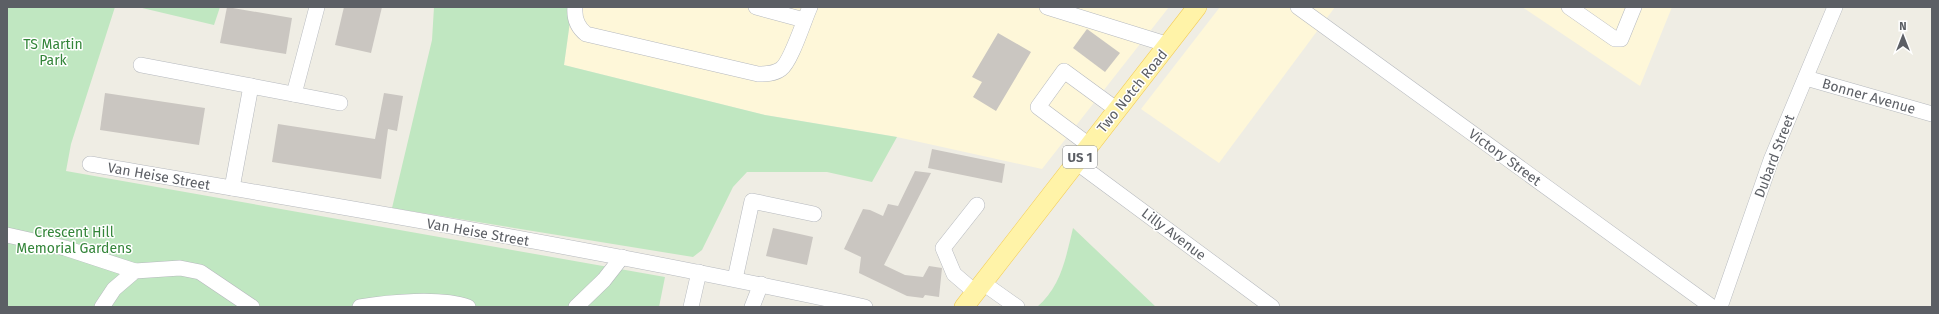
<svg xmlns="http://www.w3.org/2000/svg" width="1939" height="314" font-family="'Fira Sans',sans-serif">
<rect width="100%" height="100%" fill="#efede4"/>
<g fill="#fef7d9">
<polygon points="572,7 1169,7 1042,169 897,137 765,115 564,65"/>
<polygon points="1220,7 1335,7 1219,163 1141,109"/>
<polygon points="1522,7 1672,7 1640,86"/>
</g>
<g fill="#c0e7c1">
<polygon points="7,7 115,7 71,144 66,171 665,277 659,307 7,307"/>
<polygon points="138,7 220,7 214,25"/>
<polygon points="434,7 572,7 564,65 765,115 897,137 872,182 827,172 747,172 733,187 702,250 693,257 392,208 432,40"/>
<path d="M1073,228L1156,307H1037C1061,287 1066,257 1073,228Z"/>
</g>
<g fill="#cac6c1">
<polygon points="227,7 292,18 286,54 220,43"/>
<polygon points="344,7 382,7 371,53 335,45"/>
<polygon points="1087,29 1120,53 1105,72 1073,48"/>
<polygon points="998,33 1031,52 996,111 973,97 982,82 972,77"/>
<polygon points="105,93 205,108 199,145 100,130"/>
<polygon points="384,93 403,96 397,131 388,129 381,179 272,162 278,124 375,139"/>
<polygon points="932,149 1005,164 1002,183 928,168"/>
<polygon points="915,171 931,173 884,265 905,275 923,277 929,266 942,268 939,297 925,295 923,298 907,296 859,273 861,257 844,249 863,209 870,210 883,216 888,204 898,206"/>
<polygon points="773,228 813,237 807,265 766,256"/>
</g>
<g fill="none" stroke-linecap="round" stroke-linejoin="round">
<g stroke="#b6b9be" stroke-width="16">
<g id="minor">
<path d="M575,7C574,18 577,27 586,34L758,74C766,74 774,74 781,69C791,62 804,20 810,7"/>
<polyline points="756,7 804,20"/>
<polyline points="1047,7 1169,45"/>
<polyline points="1298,7 1712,307"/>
<polyline points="1569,7 1615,39 1621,39 1634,7"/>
<polyline points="141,65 340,103"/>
<polyline points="1806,78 1932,114"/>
<polyline points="294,94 317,7"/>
<polyline points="1089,145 1038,107 1064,71 1116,109"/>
<polyline points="1076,162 1272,307"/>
<path d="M90,164C349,208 608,251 865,307"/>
<polyline points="232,188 251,86"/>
<polyline points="7,235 65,248 135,271"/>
<polyline points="735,279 752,201 814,214"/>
<polyline points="983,283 1017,307"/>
<polyline points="975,292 954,274 943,248 977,205"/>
<polyline points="102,307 114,289 135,271 180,268 200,272 252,307"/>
<path d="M360,307C388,302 441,297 468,307"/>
<polyline points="576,307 604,280 622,257"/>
<polyline points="691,307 699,272"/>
<polyline points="752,307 761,284"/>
<polyline points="1720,307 1771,160 1835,7"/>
</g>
</g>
<g stroke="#f4cd57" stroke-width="20">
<polyline id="major" points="964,307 1197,7"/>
</g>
<use href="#minor" stroke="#fff" stroke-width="15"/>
<use href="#major" stroke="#fff3a8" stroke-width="19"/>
</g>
<g text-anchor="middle" stroke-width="3" stroke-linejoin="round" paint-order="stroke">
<rect fill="#fff" stroke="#8d8f93" stroke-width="1" x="1063" y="146" width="34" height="22" rx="3"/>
<g font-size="13" font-weight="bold" fill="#5c5f65">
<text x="1080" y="162">US 1</text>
</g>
<g font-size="14" fill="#338539" stroke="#fff">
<text x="53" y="49">TS Martin<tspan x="53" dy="16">Park</tspan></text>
<text x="74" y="237">Crescent Hill<tspan x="74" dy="16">Memorial Gardens</tspan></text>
</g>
<g font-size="14" fill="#5c5f65" stroke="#fff">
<text transform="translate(1132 91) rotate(-51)" y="5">Two Notch Road</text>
<text transform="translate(1869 96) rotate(16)" y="5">Bonner Avenue</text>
<text transform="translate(1774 156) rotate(-69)" y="5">Dubard Street</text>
<text transform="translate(1505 157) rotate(36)" y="5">Victory Street</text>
<text transform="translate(159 176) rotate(10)" y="5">Van Heise Street</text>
<text transform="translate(478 232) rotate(10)" y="5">Van Heise Street</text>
<text transform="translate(1174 234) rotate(37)" y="5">Lilly Avenue</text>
</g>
</g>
<rect width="1939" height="314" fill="none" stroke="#5c5f65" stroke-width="16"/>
<g transform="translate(1903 36)" stroke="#ffffff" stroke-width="3" paint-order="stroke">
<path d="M0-3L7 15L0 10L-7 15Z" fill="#5c5f65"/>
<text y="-6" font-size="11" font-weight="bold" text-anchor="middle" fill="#5c5f65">N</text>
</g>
</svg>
